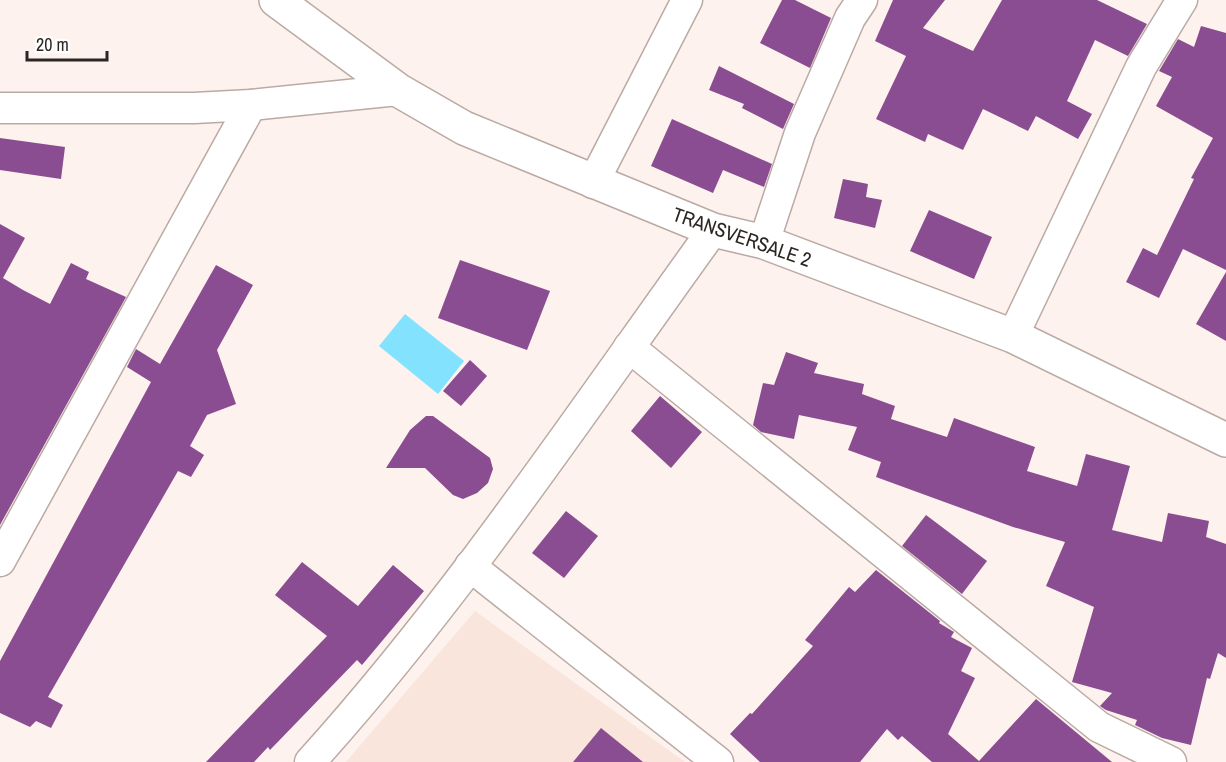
<svg xmlns="http://www.w3.org/2000/svg" width="1226" height="762" font-family="'Archivo Narrow',sans-serif">
<rect width="100%" height="100%" fill="#fdf2ed"/>
<polygon fill="#f9e5dc" points="475,611 685,762 346,762"/>
<polygon fill="#83e3ff" points="405,314 464,361 438,394 379,346"/>
<g fill="#8a4d91">
<polygon points="782,0 795,0 831,18 810,68 760,43"/>
<polygon points="893,0 945,0 923,28 973,51 1002,0 1097,0 1147,24 1128,56 1095,40 1067,101 1092,114 1078,139 1036,116 1028,131 983,109 963,150 928,134 925,142 876,119 906,56 875,41"/>
<polygon points="1201,26 1226,33 1226,270 1183,249 1159,298 1126,282 1143,248 1157,255 1194,179 1191,178 1213,138 1156,106 1172,77 1159,71 1178,39 1194,47"/>
<polygon points="719,66 794,104 783,129 742,108 744,104 709,90"/>
<polygon points="672,119 772,164 764,187 723,170 713,193 651,166"/>
<polygon points="0,138 65,147 61,179 0,170"/>
<polygon points="843,179 868,184 866,197 882,200 875,228 834,218"/>
<polygon points="929,210 992,237 974,279 910,251"/>
<polygon points="0,224 25,238 3,278 23,290 50,304 71,263 89,272 86,279 126,297 0,525"/>
<polygon points="460,260 550,291 527,350 438,318"/>
<polygon points="216,265 253,285 217,350 236,404 207,415 190,446 204,455 191,477 178,471 48,697 63,705 51,728 36,721 30,727 0,713 0,661 151,382 127,367 136,349 160,364"/>
<polygon points="1226,272 1226,341 1196,324"/>
<polygon points="786,352 818,363 814,373 864,384 862,394 895,406 891,419 947,437 954,418 1035,447 1027,471 1077,486 1086,454 1130,466 1112,530 1162,542 1168,513 1209,521 1206,537 1226,544 1226,658 1218,653 1210,679 1207,678 1191,745 1162,738 1135,725 1137,720 1106,710 1100,706 1112,693 1072,682 1094,607 1046,586 1065,542 1013,527 876,477 881,462 848,450 857,427 799,415 794,439 761,432 753,425 763,383 774,385"/>
<polygon points="470,360 487,376 461,406 443,391"/>
<polygon points="660,396 702,432 671,468 631,431"/>
<polygon points="426,416 433,416 490,458 493,469 488,483 477,493 463,499 453,495 425,468 386,468 410,430"/>
<polygon points="566,511 598,536 564,578 532,553"/>
<polygon points="926,515 987,561 962,594 902,546"/>
<polygon points="302,562 358,606 393,565 424,591 362,665 357,660 270,750 268,747 254,762 206,762 327,636 275,595"/>
<polygon points="876,570 940,621 939,623 954,632 951,637 972,648 961,671 975,678 948,734 979,761 1036,699 1112,762 932,762 902,736 898,740 887,729 860,762 760,762 730,734 750,713 752,714 813,646 805,640 849,587 855,592"/>
<polygon points="601,728 643,762 573,762"/>
</g>
<g fill="none" stroke-linecap="round" stroke-linejoin="round">
<g stroke="#bbaaa4" stroke-width="33">
<g id="minor">
<polyline points="0,108 194,108 251,105 398,90"/>
<polyline points="593,183 687,0"/>
<polyline points="764,242 800,133 850,18 862,0"/>
<polyline points="1013,336 1141,67 1182,0"/>
<polyline points="629,347 1099,727 1171,762"/>
<polyline points="0,561 251,105"/>
<polyline points="470,566 718,762"/>
<path d="M310,762C459,597 583,410 713,230"/>
</g>
</g>
<g stroke="#bbaaa4" stroke-width="36">
<polyline id="secondary" points="276,0 398,90 464,128 713,230 764,242 1013,336 1226,440"/>
</g>
<use href="#minor" stroke="#fff" stroke-width="30"/>
<use href="#secondary" stroke="#fff" stroke-width="33"/>
</g>
<g text-anchor="middle" stroke-width="6" stroke-linejoin="round" paint-order="stroke">
<g font-size="20" fill="#2c2623" stroke="#fff">
<text transform="translate(742 237) rotate(19)" y="7">TRANSVERSALE 2</text>
</g>
</g>
<path d="M27 51v9h80v-9" fill="none" stroke="#2c2623" stroke-width="3"/>
<text x="36" y="51" font-size="18" fill="#2c2623" stroke="#ffffff" stroke-width="4.5" paint-order="stroke">20 m</text>
</svg>
